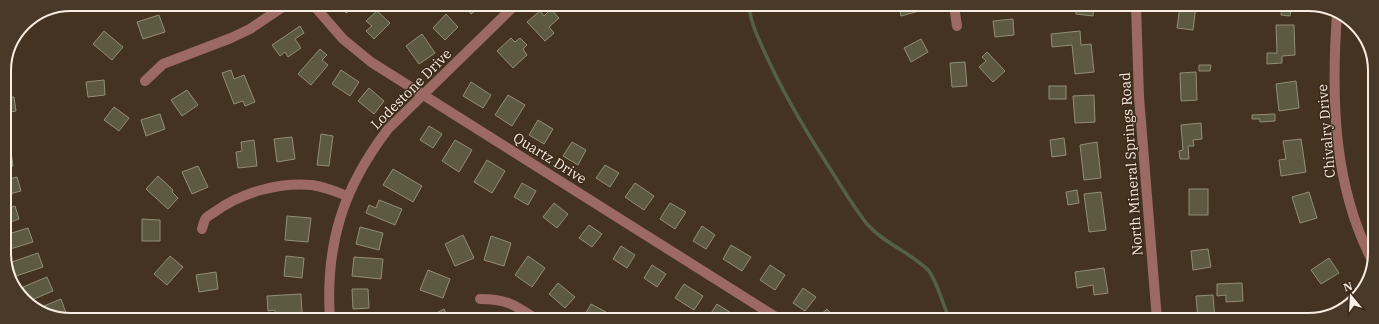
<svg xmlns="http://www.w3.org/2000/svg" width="1379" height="324" font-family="'IBM Plex Serif',serif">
<rect width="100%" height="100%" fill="#453322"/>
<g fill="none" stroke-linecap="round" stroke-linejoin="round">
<path stroke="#556144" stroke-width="3.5" d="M749,7C751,23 758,38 765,53C782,91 804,128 827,164C840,184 852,205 867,224C883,243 910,252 928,270C937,280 943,306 950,320"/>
</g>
<g fill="#5e5a42" stroke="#928e74">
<polygon points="1282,5 1300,5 1299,10 1291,9 1290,16 1281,15"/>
<polygon points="1076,6 1094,6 1093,16 1076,14"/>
<polygon points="1180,6 1196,6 1193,30 1177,28"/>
<polygon points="899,7 922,7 923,10 901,16"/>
<polygon points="343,8 353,8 346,13"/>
<polygon points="467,8 479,8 471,14"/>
<polygon points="551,9 559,18 549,27 554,33 545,41 527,22 540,11 544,16"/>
<polygon points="377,11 390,23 374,39 366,31 372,26 366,21"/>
<polygon points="446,14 458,27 445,40 433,28"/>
<polygon points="159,15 165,32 143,39 137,22"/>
<polygon points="1013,19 1014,35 995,37 993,21"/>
<polygon points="1276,25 1294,25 1295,55 1282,56 1282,63 1267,64 1267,53 1277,53"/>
<polygon points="300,26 304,33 295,39 301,48 288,57 285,52 280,56 272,45"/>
<polygon points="104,31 123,47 112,60 93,44"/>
<polygon points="1080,31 1081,45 1091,44 1094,72 1075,74 1072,45 1052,47 1051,34"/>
<polygon points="422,34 435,53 419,64 406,46"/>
<polygon points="511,38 515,42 520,38 527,45 523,49 527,55 513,68 497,51"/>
<polygon points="921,39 928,52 911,62 904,48"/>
<polygon points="320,49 327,55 322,60 328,65 311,85 298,74"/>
<polygon points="987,52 1005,71 993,82 979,67 986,61 982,57"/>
<polygon points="965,62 967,86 952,87 950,63"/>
<polygon points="1199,65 1211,65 1210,71 1199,71"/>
<polygon points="231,70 234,79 244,75 255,102 245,106 243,101 234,104 222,73"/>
<polygon points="341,70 359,82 350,96 332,84"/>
<polygon points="1196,72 1197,100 1181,101 1180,73"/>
<polygon points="104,80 105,95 88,97 86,82"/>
<polygon points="1296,81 1299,108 1279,111 1276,84"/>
<polygon points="471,82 491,95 483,108 463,96"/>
<rect x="1049" y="86" width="17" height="13"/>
<polygon points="369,88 384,101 374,114 358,101"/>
<polygon points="187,90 198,105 182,116 171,100"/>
<polygon points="508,95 525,105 512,126 495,115"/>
<polygon points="1094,95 1095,122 1075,123 1073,96"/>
<polygon points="14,97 16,111 4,113 4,98"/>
<polygon points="114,107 129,118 119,131 104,120"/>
<polygon points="160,114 165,129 146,136 141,120"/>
<polygon points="1275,114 1275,121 1260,122 1260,119 1252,119 1252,115"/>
<polygon points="538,120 553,129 544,144 529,135"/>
<polygon points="1201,123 1202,139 1193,140 1194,146 1188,146 1189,159 1180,159 1179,151 1183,150 1181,125"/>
<polygon points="4,126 7,126 9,140 5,141"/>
<polygon points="429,126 442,134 433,148 420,140"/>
<polygon points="321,134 333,136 329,166 317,165"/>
<polygon points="292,137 295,159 277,162 274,139"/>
<polygon points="1064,138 1066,155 1052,157 1050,140"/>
<polygon points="1301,139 1306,172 1281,176 1279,160 1286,159 1283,141"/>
<polygon points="254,140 257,166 238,168 236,152 242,151 241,142"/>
<polygon points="455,140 472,150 459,172 442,161"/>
<polygon points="572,142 586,150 578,165 563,156"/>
<polygon points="1097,142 1101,178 1084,180 1080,145"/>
<polygon points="11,152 13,166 5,168 5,153"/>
<polygon points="487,160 505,171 492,193 474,182"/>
<polygon points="605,165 619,173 610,187 596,178"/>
<polygon points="198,166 208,187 192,194 182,172"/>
<polygon points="393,169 422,186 413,202 383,185"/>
<polygon points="158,176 173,190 172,192 178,198 168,209 146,189"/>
<polygon points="17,177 21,191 5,195 5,180"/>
<polygon points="522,183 536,191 528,205 514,197"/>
<polygon points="635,183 654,196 644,210 625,197"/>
<rect x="1189" y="189" width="19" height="26"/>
<polygon points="1077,190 1079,203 1068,205 1066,192"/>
<polygon points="1101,192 1106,230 1089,232 1084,194"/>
<polygon points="1309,192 1317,218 1300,223 1292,197"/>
<polygon points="379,200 402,209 395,225 366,213 369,205 376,208"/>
<polygon points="554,203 568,214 557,228 543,217"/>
<polygon points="670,203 686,212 675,229 660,219"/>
<polygon points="15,206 19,219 5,224 5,209"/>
<polygon points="287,216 311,218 308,242 285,240"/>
<polygon points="142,219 160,220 160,241 142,241"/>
<polygon points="589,225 602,234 592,247 579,238"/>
<polygon points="702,226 715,235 706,249 693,241"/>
<polygon points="360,227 383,233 379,250 356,244"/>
<polygon points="28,228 33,242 7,250 5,246 5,235"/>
<polygon points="463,235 474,258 455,266 445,244"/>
<polygon points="491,236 511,243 504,266 484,260"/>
<polygon points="731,245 751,257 742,271 723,259"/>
<polygon points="621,246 635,255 627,268 613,259"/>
<polygon points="1208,249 1211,267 1193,270 1191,251"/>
<polygon points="38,253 43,267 16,276 12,262"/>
<polygon points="170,256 183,267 167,285 154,274"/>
<polygon points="286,256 304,258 302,278 284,276"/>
<polygon points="528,256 545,268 532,287 515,275"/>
<polygon points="354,257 383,259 381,279 352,276"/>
<polygon points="1329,258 1339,273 1321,284 1311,270"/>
<polygon points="652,265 666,274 657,287 644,278"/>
<polygon points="770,265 785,275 775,290 760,280"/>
<polygon points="1104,268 1108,293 1094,295 1093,285 1077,288 1075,272"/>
<polygon points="428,270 450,279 443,298 420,290"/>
<polygon points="216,272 218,289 199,292 196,275"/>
<polygon points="47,277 53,291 29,301 23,287"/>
<polygon points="558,283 575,297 565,308 549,294"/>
<polygon points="1242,283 1243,301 1226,302 1226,295 1217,296 1217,284"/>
<polygon points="684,284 703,296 694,310 675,298"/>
<polygon points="803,288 816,297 805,311 793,303"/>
<polygon points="352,289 368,289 369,308 353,309"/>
<polygon points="301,294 302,314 275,315 275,310 268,311 267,296"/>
<polygon points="1213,295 1215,320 1198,320 1196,296"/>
<polygon points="61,299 66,313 56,317 39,308"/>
<polygon points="1352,302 1352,303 1335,310 1335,309"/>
<polygon points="591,304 606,312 602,319 583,318"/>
<polygon points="717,304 736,316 734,319 710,319 708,318"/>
<polygon points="444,309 449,319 425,319"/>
<polygon points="827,309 836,319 816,319"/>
</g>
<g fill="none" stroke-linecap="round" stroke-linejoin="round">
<g stroke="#9c6a62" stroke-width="10">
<polyline points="954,6 957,26"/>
<polyline points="1136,6 1139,97 1157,320"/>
<polyline points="316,8 343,39 371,62 779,319"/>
<path d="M1337,14C1331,98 1333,188 1374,264"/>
<polyline points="145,81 163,64 231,38 250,29 281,8"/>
<path d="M202,229C203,226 204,220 206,218C209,215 213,213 216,211C243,192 280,182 312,185C325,187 335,191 347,196"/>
<path d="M480,299C507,299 515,305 536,319"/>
<path d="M330,319C325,244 343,188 388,129L512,8"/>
</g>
</g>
<g text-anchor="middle" stroke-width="3" stroke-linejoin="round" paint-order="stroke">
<g font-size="14" fill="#f8ede2" stroke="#3a2919">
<text transform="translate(411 89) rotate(-45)" y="5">Lodestone Drive</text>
<text transform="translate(1326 131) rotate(-95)" y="5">Chivalry Drive</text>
<text transform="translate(550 158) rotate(32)" y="5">Quartz Drive</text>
<text transform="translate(1131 164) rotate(-94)" y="5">North Mineral Springs Road</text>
</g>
</g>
<path d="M0 0H1379V324H0ZM71 11H1308A60 60 0 0 1 1368 71V253A60 60 0 0 1 1308 313H71A60 60 0 0 1 11 253V71A60 60 0 0 1 71 11Z" fill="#493929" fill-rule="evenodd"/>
<path fill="none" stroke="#f8ede2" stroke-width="2" d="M71 11H1308A60 60 0 0 1 1368 71V253A60 60 0 0 1 1308 313H71A60 60 0 0 1 11 253V71A60 60 0 0 1 71 11Z"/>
<g transform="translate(1351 296) rotate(342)" stroke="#3a2919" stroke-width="3" paint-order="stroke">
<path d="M0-3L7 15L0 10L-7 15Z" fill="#f8ede2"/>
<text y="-6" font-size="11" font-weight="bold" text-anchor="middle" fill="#f8ede2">N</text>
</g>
</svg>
